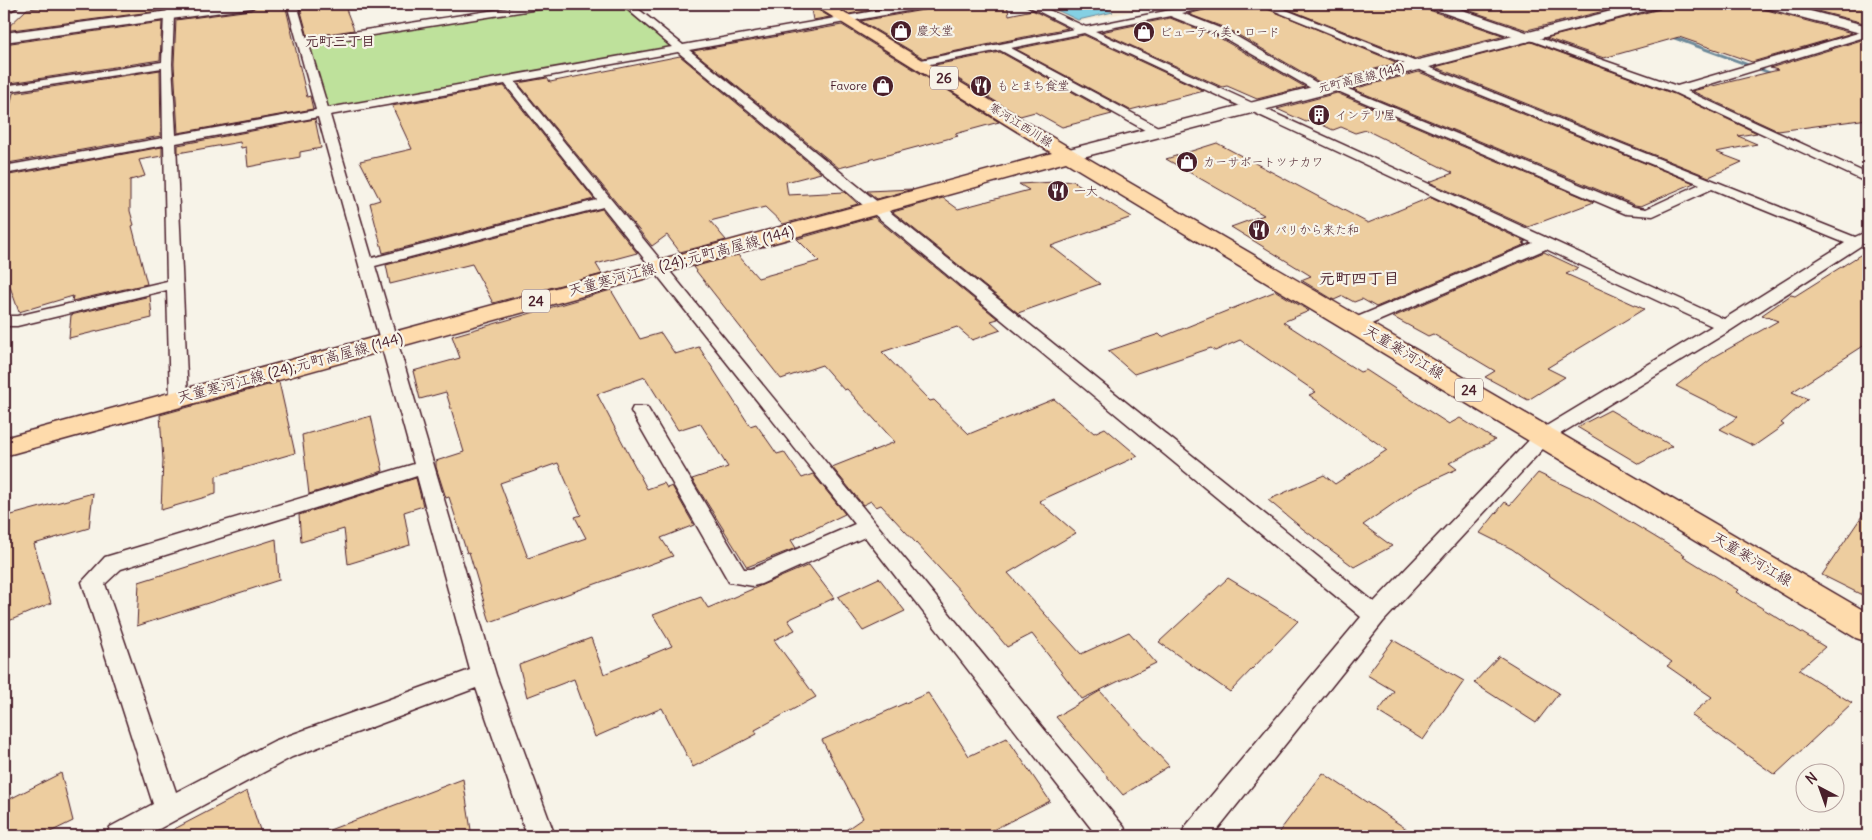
<svg xmlns="http://www.w3.org/2000/svg" width="1872" height="840" font-family="Delius,'Klee One',sans-serif">
<rect width="100%" height="100%" fill="#f7f3e8"/>
<filter id="ink" filterUnits="userSpaceOnUse"><feTurbulence type="fractalNoise" baseFrequency=".02" numOctaves="2"/><feDisplacementMap in="SourceGraphic" scale="10" xChannelSelector="R" yChannelSelector="G"/><feConvolveMatrix kernelMatrix="1 2 1 2 8 2 1 2 1" color-interpolation-filters="sRGB"/></filter>
<g filter="url(#ink)">
<polygon fill="#f4e8d2" points="1039,4 1170,4 1078,22"/>
<polygon fill="#bee19b" stroke="#848063" points="551,4 626,4 681,48 322,112 302,43"/>
<polygon fill="#84d0e3" stroke="#6d8999" points="1044,4 1095,4 1113,12 1078,20"/>
<g fill="none" stroke-linecap="round" stroke-linejoin="round">
<polygon fill="#6d8999" fill-rule="evenodd" points="1662,33 1666,33 1785,77 1780,78 1662,35"/>
</g>
<g fill="#edcd9f" stroke="#4a1f2b" fill-rule="evenodd">
<polygon points="85,4 170,4 166,10 4,31 27,9"/>
<polygon points="260,4 285,4 307,97 310,96 313,109 178,133 174,64 176,20 251,10"/>
<polygon points="299,4 344,4 354,30 308,37"/>
<polygon points="810,4 811,6 830,17 813,20"/>
<polygon points="832,4 905,4 849,14"/>
<polygon points="936,4 1007,4 1009,15 1032,10 1068,28 923,58 861,21 929,9"/>
<polygon points="1227,4 1256,4 1398,63 1321,83 1228,29 1188,14"/>
<polygon points="1275,4 1423,4 1426,9 1505,36 1414,59"/>
<polygon points="1450,4 1632,4 1527,30"/>
<polygon points="1664,4 1759,4 1763,9 1852,33 1752,62 1679,37 1604,58 1546,38 1660,9"/>
<polygon points="1790,4 1850,4 1868,8 1868,24"/>
<polygon points="1170,18 1218,37 1305,87 1257,99 1227,86 1222,87 1101,32"/>
<polygon points="162,22 160,60 4,84 4,44"/>
<polygon points="842,25 999,122 955,134 958,136 839,168 693,51"/>
<polygon points="1084,35 1204,91 1130,110 1016,49"/>
<polygon points="1868,38 1868,119 1778,131 1692,91 1778,70 1770,68"/>
<polygon points="1531,42 1674,94 1757,133 1738,136 1757,144 1716,152 1742,162 1709,177 1435,67"/>
<polygon points="1000,52 1112,114 1062,127 1035,112 1020,116 935,65"/>
<polygon points="680,56 821,173 786,182 788,195 845,192 858,204 783,224 765,207 710,221 726,240 680,252 667,235 652,246 518,83 547,78 550,82"/>
<polygon points="160,70 161,136 8,163 5,128 13,93"/>
<polygon points="1419,72 1694,183 1641,206 1635,205 1353,89"/>
<polygon points="504,86 594,199 383,253 370,203 380,200 360,161 412,149 392,106"/>
<polygon points="1337,93 1594,202 1528,227 1429,182 1453,173 1366,130 1355,133 1341,127 1333,130 1312,120 1306,122 1277,109"/>
<polygon points="315,119 321,148 300,152 300,157 248,167 246,147 241,148 240,142 178,153 178,145"/>
<polygon points="1217,143 1368,223 1431,197 1526,242 1523,243 1526,244 1376,307 1362,299 1354,302 1343,296 1334,300 1301,280 1311,276 1231,227 1264,215 1166,159"/>
<polygon points="162,147 162,156 139,160 145,176 130,180 130,211 134,225 132,226 147,284 72,301 73,296 19,312 4,270 4,176"/>
<polygon points="1073,181 1132,217 1051,246 1100,284 1018,313 893,212 943,198 958,209 1029,190 1019,184"/>
<polygon points="913,189 877,199 867,191"/>
<polygon points="602,209 637,253 596,264 602,274 493,303 472,264 390,284 386,265"/>
<polygon points="874,217 998,319 991,321 1001,330 972,340 957,327 882,352 930,401 934,400 969,434 1054,399 1094,433 1105,428 1138,456 1039,501 1076,533 1008,573 1081,654 1129,632 1156,663 1082,699 1032,634 1007,647 962,593 881,505 876,507 871,501 863,505 832,467 895,442 847,389 844,390 822,365 781,379 693,267 738,255 758,278 819,261 797,239"/>
<polygon points="1868,250 1868,343 1792,392 1808,399 1781,423 1784,425 1754,446 1720,429 1738,417 1676,386 1714,357 1778,321 1762,315 1791,295 1795,296"/>
<polygon points="1544,252 1578,268 1566,274 1644,309 1547,368 1565,377 1528,400 1485,377 1495,371 1433,334 1428,336 1393,317"/>
<path d="M611,290L640,339L661,333L675,354L699,347L750,426L756,424L777,454L784,452L802,478L813,474L845,514L791,540L796,548L747,567L692,479L728,467L700,423L678,430L645,377L597,394L647,489L664,483L667,488L672,486L694,525L661,538L673,556L490,622L469,552L467,553L449,497L446,498L436,467V461L464,452L446,392L420,399L413,371L460,358L452,336ZM558,463L581,515L575,517L586,538L528,558L500,483Z"/>
<polygon points="1276,291 1309,311 1283,322 1360,372 1366,370 1449,424 1460,418 1495,440 1449,463 1457,469 1416,488 1363,525 1392,546 1354,567 1303,529 1268,500 1324,475 1335,484 1387,450 1309,395 1316,392 1240,340 1215,351 1211,348 1134,374 1108,351 1159,334 1162,337"/>
<polygon points="150,296 152,318 69,338 71,315"/>
<polygon points="279,382 295,453 216,476 216,494 161,510 163,460 160,415"/>
<polygon points="1610,410 1672,446 1639,464 1577,427"/>
<polygon points="371,416 383,471 309,494 302,435"/>
<polygon points="1538,473 1587,496 1685,555 1683,556 1738,590 1736,592 1825,647 1799,670 1852,703 1775,775 1691,715 1712,697 1667,666 1672,662 1512,549 1480,533 1505,502 1510,505"/>
<polygon points="416,478 423,506 404,512 410,545 348,564 344,529 301,542 299,515"/>
<polygon points="93,493 89,528 34,544 51,603 4,623 4,517"/>
<polygon points="1868,507 1868,598 1822,575"/>
<polygon points="276,539 279,580 137,626 139,582"/>
<polygon points="809,565 834,598 788,620 795,630 774,640 816,697 755,730 757,734 693,767 662,708 595,737 574,679 527,697 519,665 591,638 604,674 672,646 653,615 701,597 708,608"/>
<polygon points="879,578 905,611 863,631 838,597"/>
<polygon points="1228,578 1298,621 1230,692 1159,642"/>
<polygon points="1393,640 1464,681 1423,740 1378,712 1394,691 1367,675"/>
<polygon points="1499,656 1559,693 1536,723 1474,683"/>
<polygon points="1100,691 1169,766 1123,795 1056,717"/>
<polygon points="928,693 969,756 1007,738 1050,801 981,836 837,836 863,818 822,740"/>
<polygon points="61,773 73,821 42,836 4,836 4,802"/>
<polygon points="1323,773 1417,836 1276,836"/>
<polygon points="463,779 471,830 454,836 319,836 319,834"/>
<polygon points="247,791 262,836 161,836"/>
</g>
<g fill="none" stroke-linecap="round" stroke-linejoin="round">
<g stroke="#4a1f2b" stroke-width="3">
<g id="service">
<polygon points="4,4 12,4 17,7 12,10 4,10"/>
<path d="M172,4H182L174,15L172,64L176,135L316,110L287,4H297L307,39L534,4H556L551,7L309,45L328,108L672,47L621,4H632L683,45L914,4H934L929,7L689,50L1374,602L1538,431L1712,326L1546,249L1362,328H1350L1348,324L1350,320L1533,243L1084,33L1011,48L1160,128L1162,131L1160,134H1152L1000,50L920,66L915,63L916,61L1074,29L1024,4H1036L1086,27L1200,4H1218L1216,6L1182,13L1227,31L1324,87V91H1316L1219,35L1170,16L1095,31L1724,319L1845,243L1712,189L1653,216L1626,214L1326,86L1328,84H1336L1634,207L1646,209L1700,184L1258,4H1271L1855,237L1868,231V241L1731,330L1552,439L1383,622L1212,836H1181L1185,827L1361,617L678,52L515,82L1124,827L1128,836H1097L865,537L761,584L753,586L729,582L631,411L633,407H647L744,569H751L855,524L603,207L375,266L496,675L555,836H527L476,688L292,757L146,836H106L110,827L153,804L82,582L105,557L414,464L318,117L176,143L188,398L185,402H173L170,398L167,290L17,326H4V316H17L167,281L164,145L4,174V166L163,138L162,68L4,92V86L162,62L164,15ZM505,84L597,200L372,258L330,115ZM417,476L470,670L274,741L176,792L105,584L121,569Z"/>
<polygon points="1868,30 1868,36 1687,91 1868,174 1868,183 1673,92 1522,37 1527,34 1531,35 1677,86"/>
</g>
</g>
<g stroke="#4a1f2b" stroke-width="3">
<polygon id="minor" points="1425,4 1445,4 1532,34 1535,37 1527,42 1522,40 1427,7"/>
</g>
<g stroke="#4a1f2b" stroke-width="3">
<g id="tertiary">
<polygon points="222,4 258,4 251,8 4,42 4,33"/>
<polygon points="1761,4 1783,4 1868,26 1868,35 1763,7"/>
</g>
</g>
<g stroke="#4a1f2b" stroke-width="3">
<polygon id="secondary" points="1639,4 1662,4 1660,7 1075,159 1061,159 1059,155 1061,151"/>
</g>
<g stroke="#4a1f2b" stroke-width="3">
<polygon id="primary" points="812,4 829,4 1075,151 1868,613 1868,642 1856,638 1066,162 4,456 4,438 1052,153"/>
</g>
<use href="#service" fill="#f7f3e8" fill-rule="evenodd"/>
<use href="#minor" fill="#f7f3e8" fill-rule="evenodd"/>
<use href="#tertiary" fill="#f7f3e8" fill-rule="evenodd"/>
<use href="#secondary" fill="#f7f3e8" fill-rule="evenodd"/>
<use href="#primary" fill="#fedbac" fill-rule="evenodd"/>
</g>
</g>
<defs>
<g id="shop-disc" transform="scale(1.125)"><circle r="9.5" fill="#4a1f2b" stroke="#f7f3e8"/><path d="M-5-2.5h2.3a2.7 3.5 0 0 1 5.4 0H5L5.5 6h-11ZM-1.5-2.5h3a1.5 2.3 0 0 0-3 0Z" fill="#fff"/></g>
<g id="restaurant-disc" transform="scale(1.125)"><circle r="9.5" fill="#4a1f2b" stroke="#f7f3e8"/><path d="M-5-6h1v4h1v-4h1v4h1v-4h1v5L-1.5 .5V6h-2V.5L-5-1ZM5-6V6H3V1.5H1.5Q1.5-4 5-6Z" fill="#fff"/></g>
<g id="building-disc" transform="scale(1.125)"><circle r="9.5" fill="#4a1f2b" stroke="#f7f3e8"/><path d="M-4-6H4V6H1V3H-1V6H-4ZM-2.5-4.3h1.7v1.8h-1.7ZM.8-4.3h1.7v1.8H.8ZM-2.5-1h1.7V.8h-1.7ZM.8-1h1.7V.8H.8Z" fill="#fff"/></g>
</defs>
<g fill-rule="evenodd">
<use href="#shop-disc" x="901" y="31"/>
<use href="#shop-disc" x="1144" y="32"/>
<use href="#shop-disc" x="883" y="86"/>
<use href="#restaurant-disc" x="981" y="86"/>
<use href="#building-disc" x="1319" y="115"/>
<use href="#shop-disc" x="1187" y="162"/>
<use href="#restaurant-disc" x="1058" y="191"/>
<use href="#restaurant-disc" x="1259" y="230"/>
</g>
<g text-anchor="middle" stroke-width="4.5" stroke-linejoin="round" paint-order="stroke">
<g font-size="12" fill="#4a1f2b" stroke="#f7f3e8" text-anchor="start">
<text x="917" y="35">慶文堂</text>
<text x="1160" y="36">ビューティ美・ロード</text>
<text x="867" y="90" text-anchor="end">Favore</text>
<text x="997" y="90">もとまち食堂</text>
<text x="1335" y="119">インテリ屋</text>
<text x="1203" y="166">カーサポートツナカワ</text>
<text x="1074" y="195">一大</text>
<text x="1275" y="234">パリから来た和</text>
</g>
<g font-size="12" fill="#4a1f2b" stroke="#f7f3e8">
<text transform="translate(1361 78) rotate(-14)" y="4">元町高屋線 (144)</text>
<text transform="translate(1021 125) rotate(32)" y="4">寒河江西川線</text>
</g>
<g font-size="14" font-weight="bold" fill="#4a1f2b" stroke="#f7f3e8">
<text x="340" y="46">元町三丁目</text>
</g>
<g fill="#f7f3e8" stroke="#7e5f64" stroke-width="1">
<rect x="930" y="66.5" width="28" height="23" rx="4"/>
<rect x="522" y="289.5" width="28" height="23" rx="4"/>
<rect x="1455" y="378.5" width="28" height="23" rx="4"/>
</g>
<g font-size="14" font-weight="bold" fill="#4a1f2b">
<text x="944" y="83">26</text>
<text x="536" y="306">24</text>
<text x="1469" y="395">24</text>
</g>
<g font-size="15" fill="#4a1f2b" stroke="#f7f3e8">
<text transform="translate(681 261) rotate(-15)" y="5">天童寒河江線 (24);元町高屋線 (144)</text>
<text transform="translate(1404 352) rotate(31)" y="5">天童寒河江線</text>
<text transform="translate(290 368) rotate(-15)" y="5">天童寒河江線 (24);元町高屋線 (144)</text>
<text transform="translate(1752 559) rotate(31)" y="5">天童寒河江線</text>
</g>
<g font-size="16" font-weight="bold" fill="#4a1f2b" stroke="#f7f3e8">
<text x="1359" y="284">元町四丁目</text>
</g>
</g>
<rect width="1872" height="840" fill="none" stroke="#f7f3e8" stroke-width="20"/>
<rect x="10" y="10" width="1852" height="820" fill="none" stroke="#4a1f2b" stroke-width="2" filter="url(#ink)"/>
<g transform="translate(1820 788) rotate(319)"><circle r="24" fill="#f7f3e8" stroke="#b29e9c"/>
<path d="M0-4L9 19L0 12L-9 19Z" fill="#4a1f2b"/>
<text y="-8" font-size="14" font-weight="bold" text-anchor="middle" fill="#4a1f2b">N</text>
</g>
</svg>
